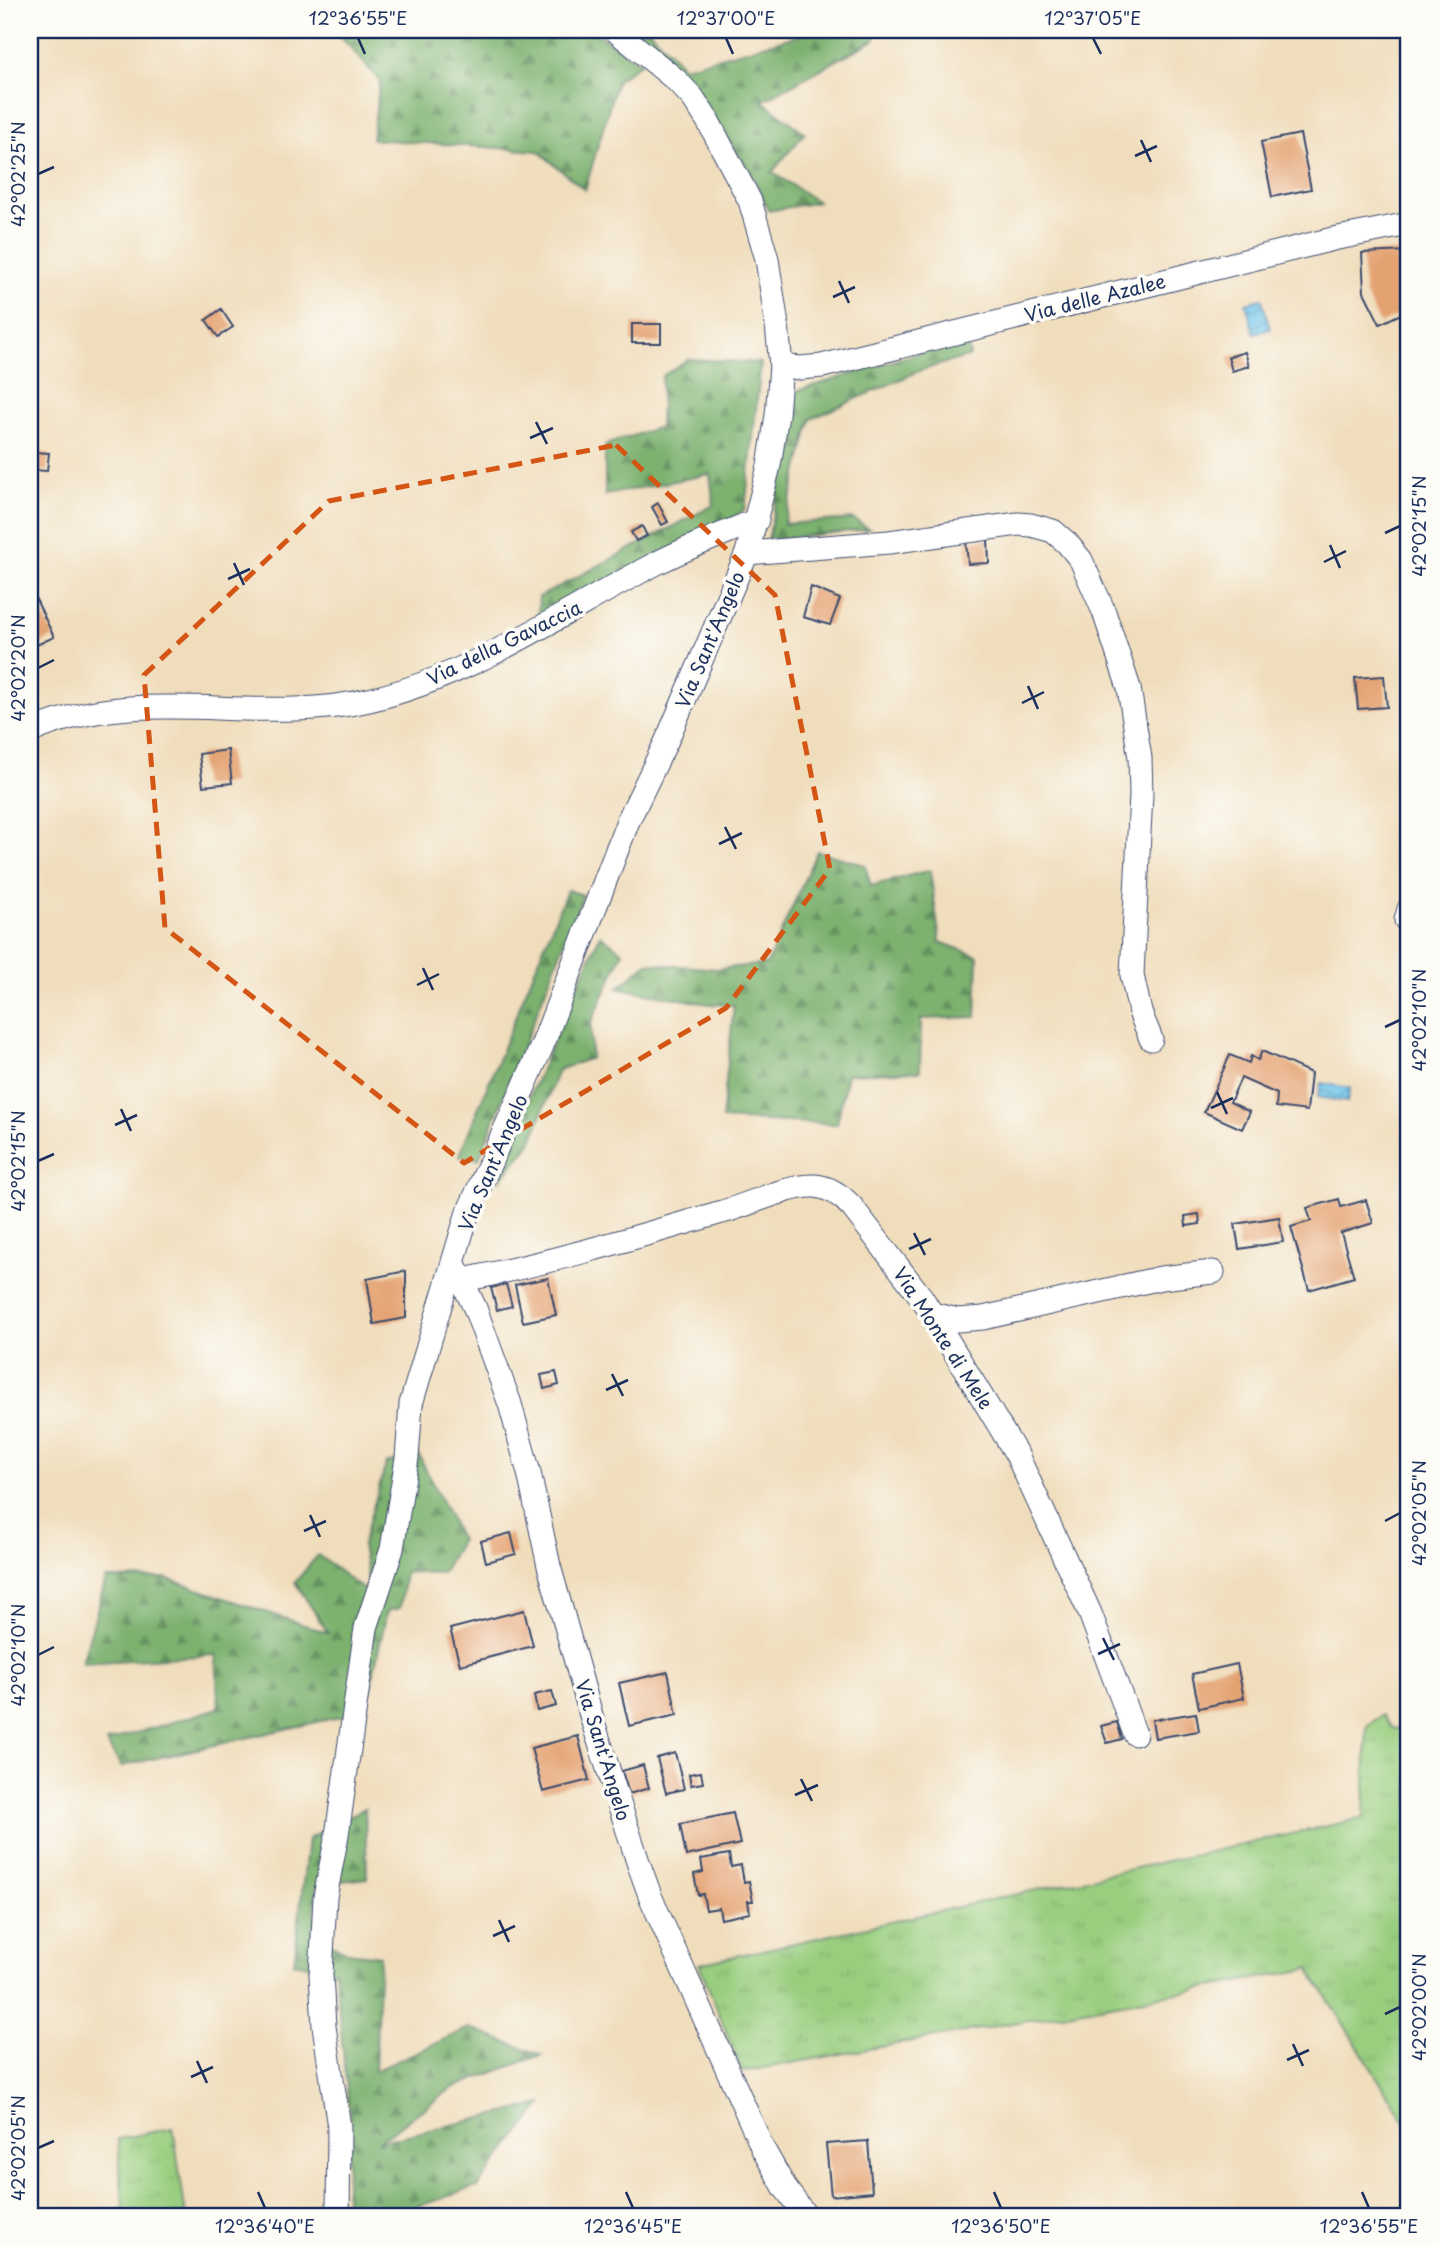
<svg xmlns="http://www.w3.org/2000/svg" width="1439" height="2246" font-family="'Playpen Sans',sans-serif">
<defs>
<pattern id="grass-tufts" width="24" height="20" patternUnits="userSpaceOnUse" patternTransform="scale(1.75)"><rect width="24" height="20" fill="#9ace7f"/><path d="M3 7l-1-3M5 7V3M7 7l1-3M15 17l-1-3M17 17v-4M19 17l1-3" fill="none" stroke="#84b170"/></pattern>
<pattern id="forest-firs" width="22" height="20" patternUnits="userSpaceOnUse" patternTransform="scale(1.75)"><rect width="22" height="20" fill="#7bb16e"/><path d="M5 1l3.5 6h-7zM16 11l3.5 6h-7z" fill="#64905e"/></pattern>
<pattern id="water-waves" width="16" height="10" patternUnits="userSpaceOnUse" patternTransform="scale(1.75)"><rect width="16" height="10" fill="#6cc4ea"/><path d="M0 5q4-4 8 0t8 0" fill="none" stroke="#58a0c1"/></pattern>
</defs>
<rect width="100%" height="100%" fill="#fdfcf7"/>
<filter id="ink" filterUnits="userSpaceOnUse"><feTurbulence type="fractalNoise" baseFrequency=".0143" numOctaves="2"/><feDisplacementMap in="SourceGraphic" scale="14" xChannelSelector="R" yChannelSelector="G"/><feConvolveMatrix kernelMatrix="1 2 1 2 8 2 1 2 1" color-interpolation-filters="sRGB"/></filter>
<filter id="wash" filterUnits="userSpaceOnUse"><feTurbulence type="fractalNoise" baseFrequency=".00686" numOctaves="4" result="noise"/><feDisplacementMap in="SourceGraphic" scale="28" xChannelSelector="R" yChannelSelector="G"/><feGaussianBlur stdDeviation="1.57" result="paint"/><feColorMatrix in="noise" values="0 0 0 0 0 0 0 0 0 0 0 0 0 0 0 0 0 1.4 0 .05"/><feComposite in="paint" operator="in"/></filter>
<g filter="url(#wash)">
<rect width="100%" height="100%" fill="#f0ddbc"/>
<g fill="url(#grass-tufts)" stroke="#5a7e6e" stroke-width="2">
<polygon points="1382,1715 1392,1728 1409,1730 1409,2128 1309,1969 742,2072 699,1964 1364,1818 1367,1726"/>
<polygon points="173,2128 186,2216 124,2216 118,2139"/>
</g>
<g fill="url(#forest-firs)" stroke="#4b7066" stroke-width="2">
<polygon points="335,30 591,30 641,63 617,80 585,190 538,151 372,139 380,81"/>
<polygon points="634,30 649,30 684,67 818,30 880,30 874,40 762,101 805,133 772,172 818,202 769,211 754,178 695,89"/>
<polygon points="966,338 970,356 921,370 811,419 784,524 853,519 869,529 768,540 797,391"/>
<polygon points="689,359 761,363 745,509 728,523 538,616 539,597 714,505 710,474 605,495 605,445 660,427 662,376"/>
<polygon points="817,851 865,865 871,886 930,870 940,942 978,956 976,1017 921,1019 920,1071 847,1074 837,1124 722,1119 734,1005 709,1004 618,988 647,963 716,969 767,964"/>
<polygon points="567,890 583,895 479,1159 459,1156"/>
<polygon points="600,935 623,952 591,1023 591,1058 558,1070 531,1143 500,1180 504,1154"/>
<polygon points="417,1452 461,1540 442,1573 405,1572 400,1608 387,1611 364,1718 339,1717 121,1766 106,1742 219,1708 216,1655 82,1663 106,1579 165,1578 328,1633 295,1582 318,1555 370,1595 362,1545 386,1464"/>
<polygon points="365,1808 367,1878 317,1884 314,1935 347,1952 380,1956 375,2071 469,2028 541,2055 452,2088 378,2142 542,2104 477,2187 388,2216 344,2216 350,2121 335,1971 294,1963 308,1839"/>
</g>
<g fill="url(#water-waves)" stroke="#447aa4" stroke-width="2">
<polygon points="1262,299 1270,329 1254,333 1246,303"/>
<polygon points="1321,1083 1350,1088 1347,1102 1318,1097"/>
</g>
<g id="blocks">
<g fill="#e4a271">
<polygon points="1300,134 1311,189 1272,197 1261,142"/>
<polygon points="1409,251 1409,310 1380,324 1364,292 1362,253"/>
<polygon points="221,309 233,327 218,337 206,320"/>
<rect x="632" y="324" width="29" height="19"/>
<polygon points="1245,352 1249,366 1232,371 1228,357"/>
<polygon points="35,452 49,453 47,471 33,470"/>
<polygon points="658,503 668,522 662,525 652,507"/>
<polygon points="642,526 647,536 636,541 631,532"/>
<polygon points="988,539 989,563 968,564 966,541"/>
<polygon points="30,587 54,637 30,648"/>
<polygon points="811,587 840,599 830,625 803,617"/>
<polygon points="1384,676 1387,707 1358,709 1355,678"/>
<polygon points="228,750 232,783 203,786 199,754"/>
<polygon points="1262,1051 1311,1073 1307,1111 1276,1107 1277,1094 1241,1078 1230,1102 1250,1112 1242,1129 1204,1112 1230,1055 1249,1063 1251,1056 1258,1060"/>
<polygon points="1339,1199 1341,1207 1366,1200 1373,1223 1341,1233 1354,1277 1309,1290 1291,1227 1311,1221 1307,1208"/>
<polygon points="1199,1214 1200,1224 1186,1226 1185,1216"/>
<polygon points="1279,1217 1283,1242 1239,1249 1235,1224"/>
<polygon points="406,1271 406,1318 374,1324 367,1279"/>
<polygon points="548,1278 556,1315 523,1322 515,1285"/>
<polygon points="506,1284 512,1306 497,1310 491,1288"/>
<polygon points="556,1372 559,1385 544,1389 541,1375"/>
<polygon points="511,1533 516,1554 486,1562 481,1541"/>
<polygon points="524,1610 533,1646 460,1665 450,1629"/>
<polygon points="1237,1664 1244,1698 1199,1708 1192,1674"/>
<polygon points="668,1672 677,1715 629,1726 619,1683"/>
<polygon points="552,1691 556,1706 537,1711 534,1695"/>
<polygon points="1196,1713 1199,1731 1155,1738 1152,1720"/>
<polygon points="1117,1722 1122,1739 1107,1743 1101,1726"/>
<polygon points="578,1736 589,1780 543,1792 531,1748"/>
<polygon points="675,1753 684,1789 666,1793 657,1758"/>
<polygon points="643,1765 649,1788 629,1794 622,1771"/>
<polygon points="701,1772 703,1783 691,1785 689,1774"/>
<polygon points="733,1813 740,1844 686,1856 680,1824"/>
<polygon points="729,1854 731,1867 741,1865 744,1882 749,1881 753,1901 748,1901 750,1913 721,1919 719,1908 706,1910 703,1894 698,1895 694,1874 703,1872 701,1859"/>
<polygon points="868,2141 872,2192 831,2196 826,2144"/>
</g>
</g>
</g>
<g filter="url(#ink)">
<use href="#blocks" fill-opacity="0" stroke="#3b496c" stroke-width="2"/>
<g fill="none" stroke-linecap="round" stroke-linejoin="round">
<g stroke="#3b496c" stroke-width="25">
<g id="street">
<polyline points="781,366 800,368 822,366 1333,239 1409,224"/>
<polyline points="747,553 889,542 1018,524 1031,525 1053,531 1067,543 1081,560 1104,612 1129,688 1140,758 1141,794 1132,975 1140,1012 1151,1039"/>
<path d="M30,732C137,682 257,727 369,700C473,676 562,612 655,564C688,547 723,534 757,520"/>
<polyline points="1406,920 1409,909"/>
<polyline points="454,1264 475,1308 510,1404 529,1473 549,1566 593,1722 638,1862 651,1898 763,2149 785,2188 806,2216"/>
<path d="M463,1280C550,1263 637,1237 722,1212C749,1205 788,1185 815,1186C830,1187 842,1196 852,1207L922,1298L1017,1455L1090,1613L1135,1734"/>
<polyline points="932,1314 958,1320 983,1318 1161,1278 1213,1272"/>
<polyline points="338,2216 339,2127 324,2026 321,1975 325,1897 337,1835 366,1628 392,1549 407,1458 411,1404 467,1215 542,1046 628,821 667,740 747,553 769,466 777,415 781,366 777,325 767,259 750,201 708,121 693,98 676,80 615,30"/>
</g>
</g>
<use href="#street" stroke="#fff" stroke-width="23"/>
</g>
</g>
<path fill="none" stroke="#d45514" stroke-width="5" stroke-dasharray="14 9" stroke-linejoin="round" d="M616,445L775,595L830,869L726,1008L464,1163L165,928L144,675L329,501Z"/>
<path fill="none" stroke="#1b2f5e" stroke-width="2.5" d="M358,38L365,54M726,38L733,54M1093,38L1101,54M1141,140L1151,162M1135,156L1157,146M38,174L54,167M839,281L849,303M833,297L855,287M536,422L547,444M530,438L553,428M1385,533L1400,526M1330,545L1340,568M1324,562L1346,551M234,563L244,585M228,579L250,569M38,668L54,660M1028,686L1038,709M1022,703L1044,692M725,827L736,849M719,844L742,833M423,968L433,990M417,985L439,974M1385,1027L1400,1020M1217,1092L1227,1114M1211,1108L1233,1098M121,1109L131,1131M115,1125L137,1115M38,1161L54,1154M914,1233L925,1255M909,1249L931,1239M612,1374L623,1396M606,1390L628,1380M310,1515L320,1537M1385,1521L1400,1513M304,1531L326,1521M1103,1638L1114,1660M1098,1654L1120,1644M38,1655L54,1647M801,1779L812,1801M795,1795L818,1785M499,1920L509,1942M493,1936L515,1926M1385,2014L1400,2007M1293,2044L1303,2066M1287,2060L1309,2050M197,2061L207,2083M191,2077L213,2067M38,2148L54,2141M258,2192L265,2208M626,2192L633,2208M994,2192L1001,2208M1362,2192L1369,2208"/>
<g text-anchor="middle" stroke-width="7" stroke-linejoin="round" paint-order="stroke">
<g font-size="19" fill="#1b2f5e" stroke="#fdfcf7">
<text transform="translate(1095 298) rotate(-14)" y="7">Via delle Azalee</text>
<text transform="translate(710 640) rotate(-67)" y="7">Via Sant'Angelo</text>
<text transform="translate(504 643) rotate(-26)" y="7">Via della Gavaccia</text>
<text transform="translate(493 1163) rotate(-67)" y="7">Via Sant'Angelo</text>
<text transform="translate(943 1338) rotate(57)" y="7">Via Monte di Mele</text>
<text transform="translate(603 1750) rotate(73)" y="7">Via Sant'Angelo</text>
</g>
</g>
<rect width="1439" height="2246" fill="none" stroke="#fdfcf7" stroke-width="77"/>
<rect x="38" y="38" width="1362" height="2170" fill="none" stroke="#1b2f5e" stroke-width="2.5"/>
<g font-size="18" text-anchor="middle" fill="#1b2f5e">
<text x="358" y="25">12°36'55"E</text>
<text x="726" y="25">12°37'00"E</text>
<text x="1093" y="25">12°37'05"E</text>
<text transform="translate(19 174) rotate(-90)" y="6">42°02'25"N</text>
<text transform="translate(1420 526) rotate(-90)" y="6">42°02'15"N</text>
<text transform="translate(19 668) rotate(-90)" y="6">42°02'20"N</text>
<text transform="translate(1420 1020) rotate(-90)" y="6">42°02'10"N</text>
<text transform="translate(19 1161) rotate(-90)" y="6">42°02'15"N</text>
<text transform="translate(1420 1513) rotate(-90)" y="6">42°02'05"N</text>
<text transform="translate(19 1655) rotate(-90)" y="6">42°02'10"N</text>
<text transform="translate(1420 2007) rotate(-90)" y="6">42°02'00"N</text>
<text transform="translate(19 2148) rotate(-90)" y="6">42°02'05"N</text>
<text x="265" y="2233">12°36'40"E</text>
<text x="633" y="2233">12°36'45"E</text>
<text x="1001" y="2233">12°36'50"E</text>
<text x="1369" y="2233">12°36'55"E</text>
</g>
</svg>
